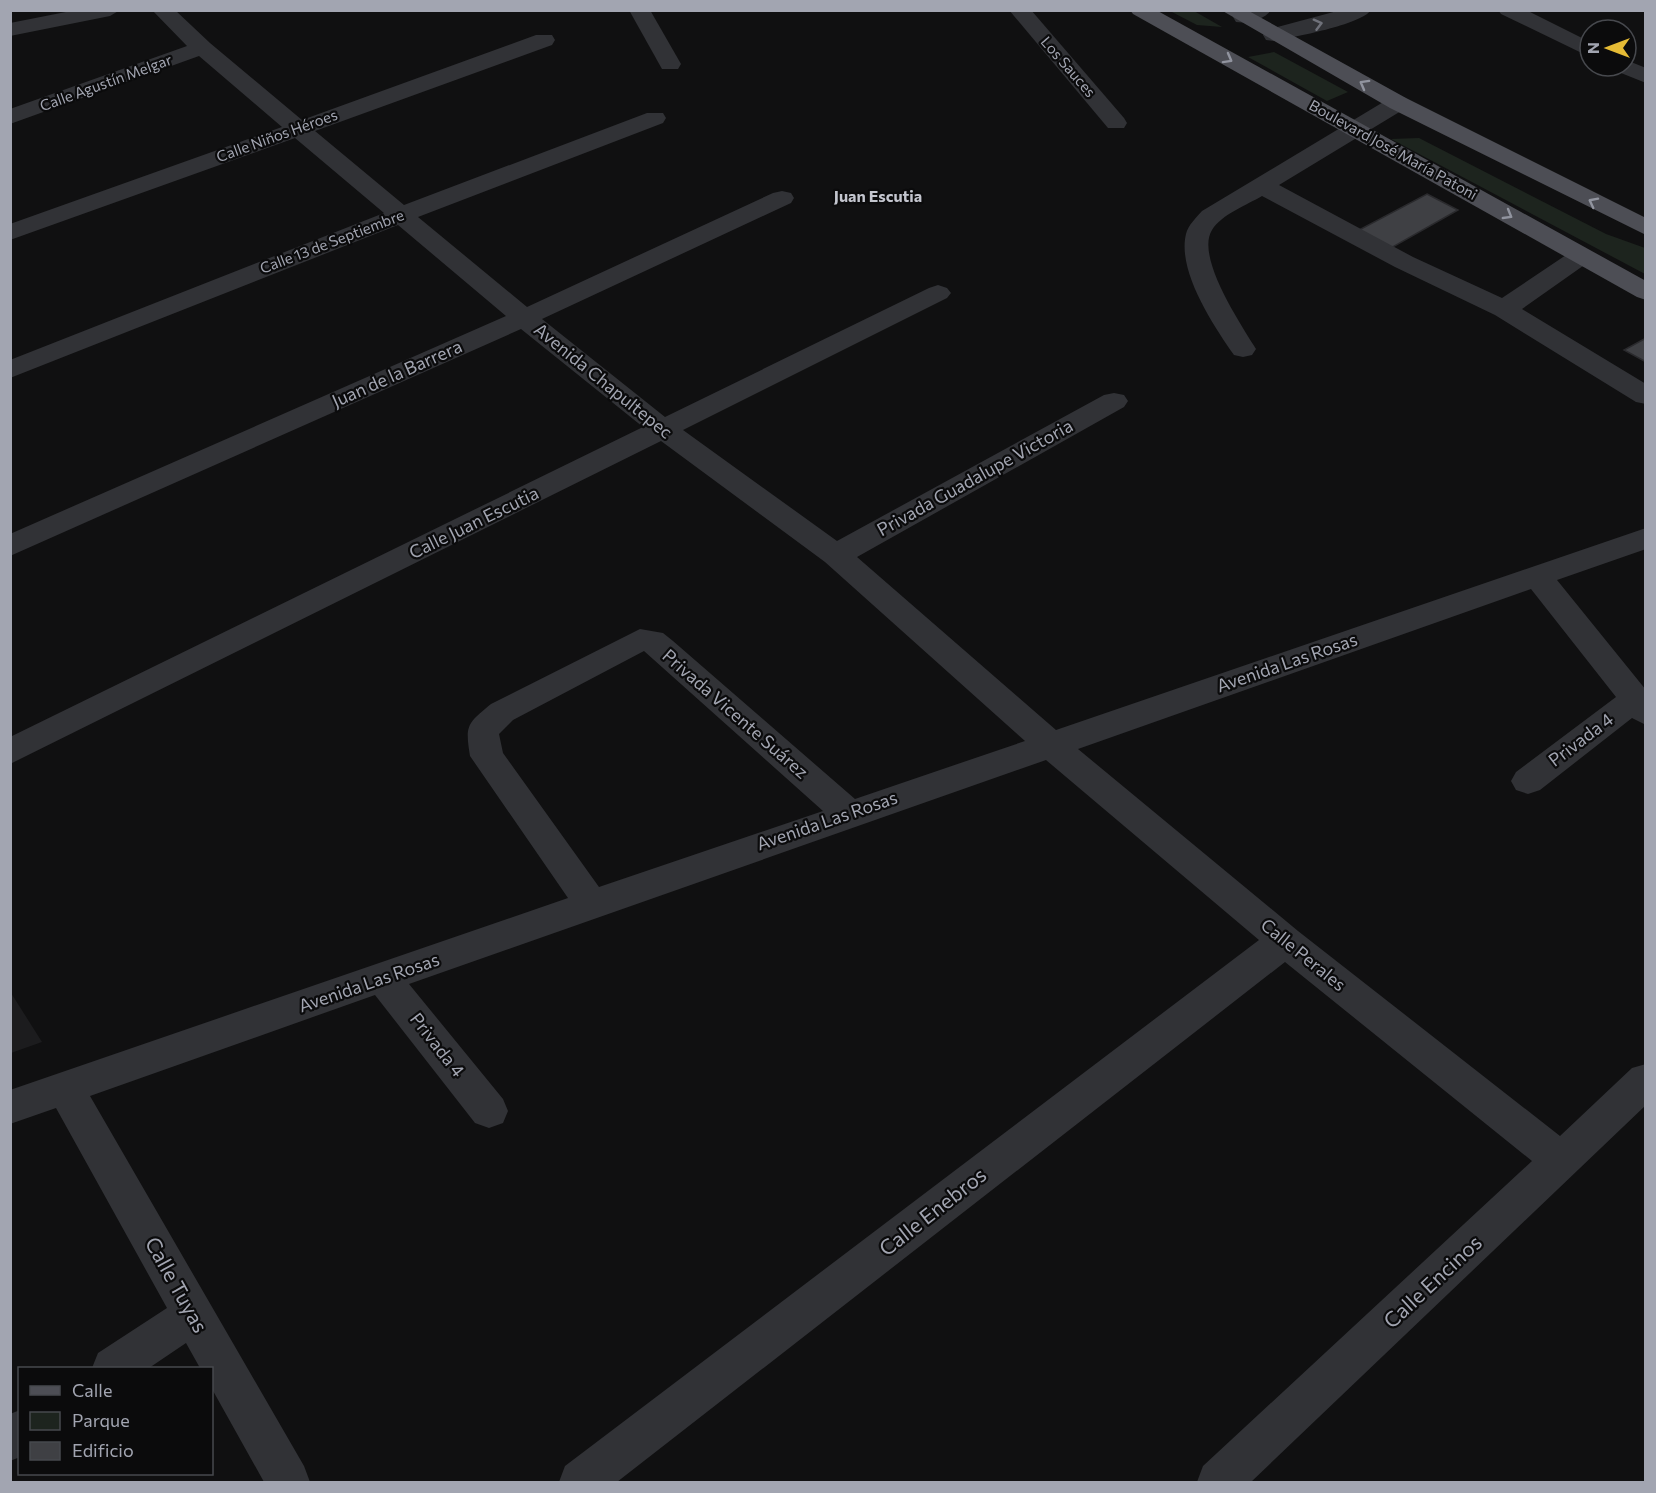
<svg xmlns="http://www.w3.org/2000/svg" width="1656" height="1493" font-family="Commissioner,sans-serif">
<rect width="100%" height="100%" fill="#101011"/>
<polygon fill="#1c1c1e" points="11,993 42,1042 11,1053 10,1053"/>
<g fill="#1d241e">
<polygon points="1170,11 1194,11 1222,27 1197,25"/>
<polygon points="1274,52 1348,92 1327,101 1248,57"/>
<polygon points="1419,138 1606,234 1645,248 1645,274 1391,139"/>
</g>
<g fill="#3f4044" stroke="#2a2a2d" stroke-width="1.5">
<polygon points="1427,194 1458,210 1391,248 1359,230"/>
<polygon points="1646,338 1646,362 1624,350"/>
</g>
<g fill="none" stroke-linecap="round" stroke-linejoin="round">
<g fill="#313236" fill-rule="evenodd">
<polygon points="76,10 120,10 110,16 10,36 10,23"/>
<path d="M152,10H175L210,43L302,120L536,35H552L555,40L552,45L315,131L404,205L647,113H663L666,118L663,123L418,217L527,307L773,193L782,191L791,193L794,198L791,203L542,319L665,417L929,288L938,285L947,288L951,293L947,298L683,430L837,541L1104,395L1114,393L1124,395L1128,401L1124,407L857,557L1056,730L1646,528V549L1557,580L1646,690V725L1632,718L1540,790L1528,794L1516,790L1511,781L1516,772L1616,697L1531,589L1078,749L1298,931L1560,1136L1632,1068L1646,1064V1105L1251,1482H1197L1203,1466L1532,1161L1285,962L617,1482H559L565,1466L1259,940L1046,760L409,984L503,1099L508,1111L503,1123L489,1128L475,1123L375,995L90,1096L304,1466L310,1482H264L212,1389V1368H200L186,1343L149,1368H92L98,1353L167,1308L56,1108L10,1124V1090L568,898L470,756C465,725 467,724 491,704L640,629L663,633L673,641L855,799L1025,741L825,562L661,441L10,764V737L643,427L521,329L10,556V534L506,316L398,225L10,378V360L384,213L295,138L10,240V224L282,127L199,56L10,124V109L187,46ZM644,651L823,811L599,887L503,753L499,734L513,720Z"/>
<polygon points="629,10 650,10 681,64 678,69 662,69"/>
<polygon points="1009,10 1031,10 1124,118 1127,123 1124,128 1108,128"/>
<path d="M1241,10H1271C1264,20 1248,24 1236,22L1233,17Z"/>
<path d="M1341,10H1371C1361,25 1293,37 1274,41L1266,40L1263,35L1266,30Z"/>
<polygon points="1498,10 1526,10 1590,42 1590,57 1501,14"/>
<polygon points="1626,60 1646,68 1646,83 1616,71 1613,66 1626,66"/>
<path d="M1398,96L1406,98L1409,103L1406,108L1279,185L1413,257L1502,298L1572,251L1581,248L1590,251L1594,256L1590,261L1522,309L1646,384V404L1636,402L1495,315L1395,267L1262,196C1247,205 1222,214 1212,230C1195,257 1242,326 1256,349L1252,355L1243,357L1234,355C1213,325 1177,271 1186,234C1188,225 1197,217 1202,211L1390,98Z"/>
<polygon points="20,1410 20,1457 10,1461 10,1414"/>
</g>
<g fill="#4d4e55" fill-rule="evenodd">
<polygon points="1130,10 1156,10 1646,281 1646,300 1637,297 1133,14"/>
<polygon points="1221,10 1247,10 1406,98 1646,218 1646,235 1390,108"/>
</g>
</g>
<defs><path id="oneway-chevron" d="M-2-3.5L2.5 0L-2 3.5" fill="none" stroke-width="1.6" stroke-linecap="round" stroke-linejoin="round" transform="scale(1.5)"/></defs>
<use stroke="#6f717a" href="#oneway-chevron" transform="translate(1318 24) rotate(-15)"/>
<g stroke="#91949f">
<use href="#oneway-chevron" transform="translate(1228 59) rotate(29)"/>
<use href="#oneway-chevron" transform="translate(1364 84) rotate(-151)"/>
<use href="#oneway-chevron" transform="translate(1593 202) rotate(-153)"/>
<use href="#oneway-chevron" transform="translate(1508 215) rotate(30)"/>
</g>
<g text-anchor="middle" stroke-width="4.5" stroke-linejoin="round" paint-order="stroke">
<g font-size="15" fill="#a2a5b1" stroke="#0b0b0c">
<text transform="translate(1068 67) rotate(49)" y="5">Los Sauces</text>
<text transform="translate(106 83) rotate(-20)" y="5">Calle Agustín Melgar</text>
<text transform="translate(277 136) rotate(-20)" y="5">Calle Niños Héroes</text>
<text transform="translate(1393 150) rotate(29)" y="5">Boulevard José María Patoni</text>
<text transform="translate(332 242) rotate(-21)" y="5">Calle 13 de Septiembre</text>
</g>
<g font-size="16" font-weight="bold" fill="#c3c5ce" stroke="#0b0b0c">
<text x="878" y="202">Juan Escutia</text>
</g>
<g font-size="18" fill="#a2a5b1" stroke="#0b0b0c">
<text transform="translate(397 374) rotate(-24)" y="6">Juan de la Barrera</text>
<text transform="translate(603 381) rotate(39)" y="6">Avenida Chapultepec</text>
<text transform="translate(975 478) rotate(-29)" y="6">Privada Guadalupe Victoria</text>
<text transform="translate(474 523) rotate(-26)" y="6">Calle Juan Escutia</text>
<text transform="translate(1287 663) rotate(-19)" y="6">Avenida Las Rosas</text>
<text transform="translate(735 714) rotate(41)" y="6">Privada Vicente Suárez</text>
<text transform="translate(1581 740) rotate(-37)" y="6">Privada 4</text>
<text transform="translate(827 821) rotate(-19)" y="6">Avenida Las Rosas</text>
<text transform="translate(1303 955) rotate(39)" y="6">Calle Perales</text>
<text transform="translate(369 983) rotate(-19)" y="6">Avenida Las Rosas</text>
<text transform="translate(437 1045) rotate(52)" y="6">Privada 4</text>
</g>
<g font-size="21" fill="#a2a5b1" stroke="#0b0b0c">
<text transform="translate(933 1212) rotate(-38)" y="7">Calle Enebros</text>
<text transform="translate(1433 1282) rotate(-43)" y="7">Calle Encinos</text>
<text transform="translate(176 1285) rotate(61)" y="7">Calle Tuyas</text>
</g>
</g>
<rect width="1656" height="1493" fill="none" stroke="#a2a5b1" stroke-width="24"/>
<rect x="18" y="1367" width="195" height="108" fill="#0b0b0c" stroke="#47494e" stroke-width="1.5"/>
<rect x="30" y="1386" width="30" height="9" fill="#4d4e55" stroke="#47494e" stroke-width="1.5"/>
<text x="72" y="1397" font-size="18" fill="#a2a5b1">Calle</text>
<rect x="30" y="1412" width="30" height="18" fill="#1d241e" stroke="#47494e" stroke-width="1.5"/>
<text x="72" y="1427" font-size="18" fill="#a2a5b1">Parque</text>
<rect x="30" y="1442" width="30" height="18" fill="#3f4044" stroke="#47494e" stroke-width="1.5"/>
<text x="72" y="1457" font-size="18" fill="#a2a5b1">Edificio</text>
<g transform="translate(1608 48) rotate(270)"><circle r="28" fill="#0b0b0c" stroke="#47494e" stroke-width="1.5"/>
<path d="M0-4.5L10 22L0 15L-10 22Z" fill="#e5bb35"/>
<text y="-9" font-size="16" font-weight="bold" text-anchor="middle" fill="#a2a5b1">N</text>
</g>
</svg>
